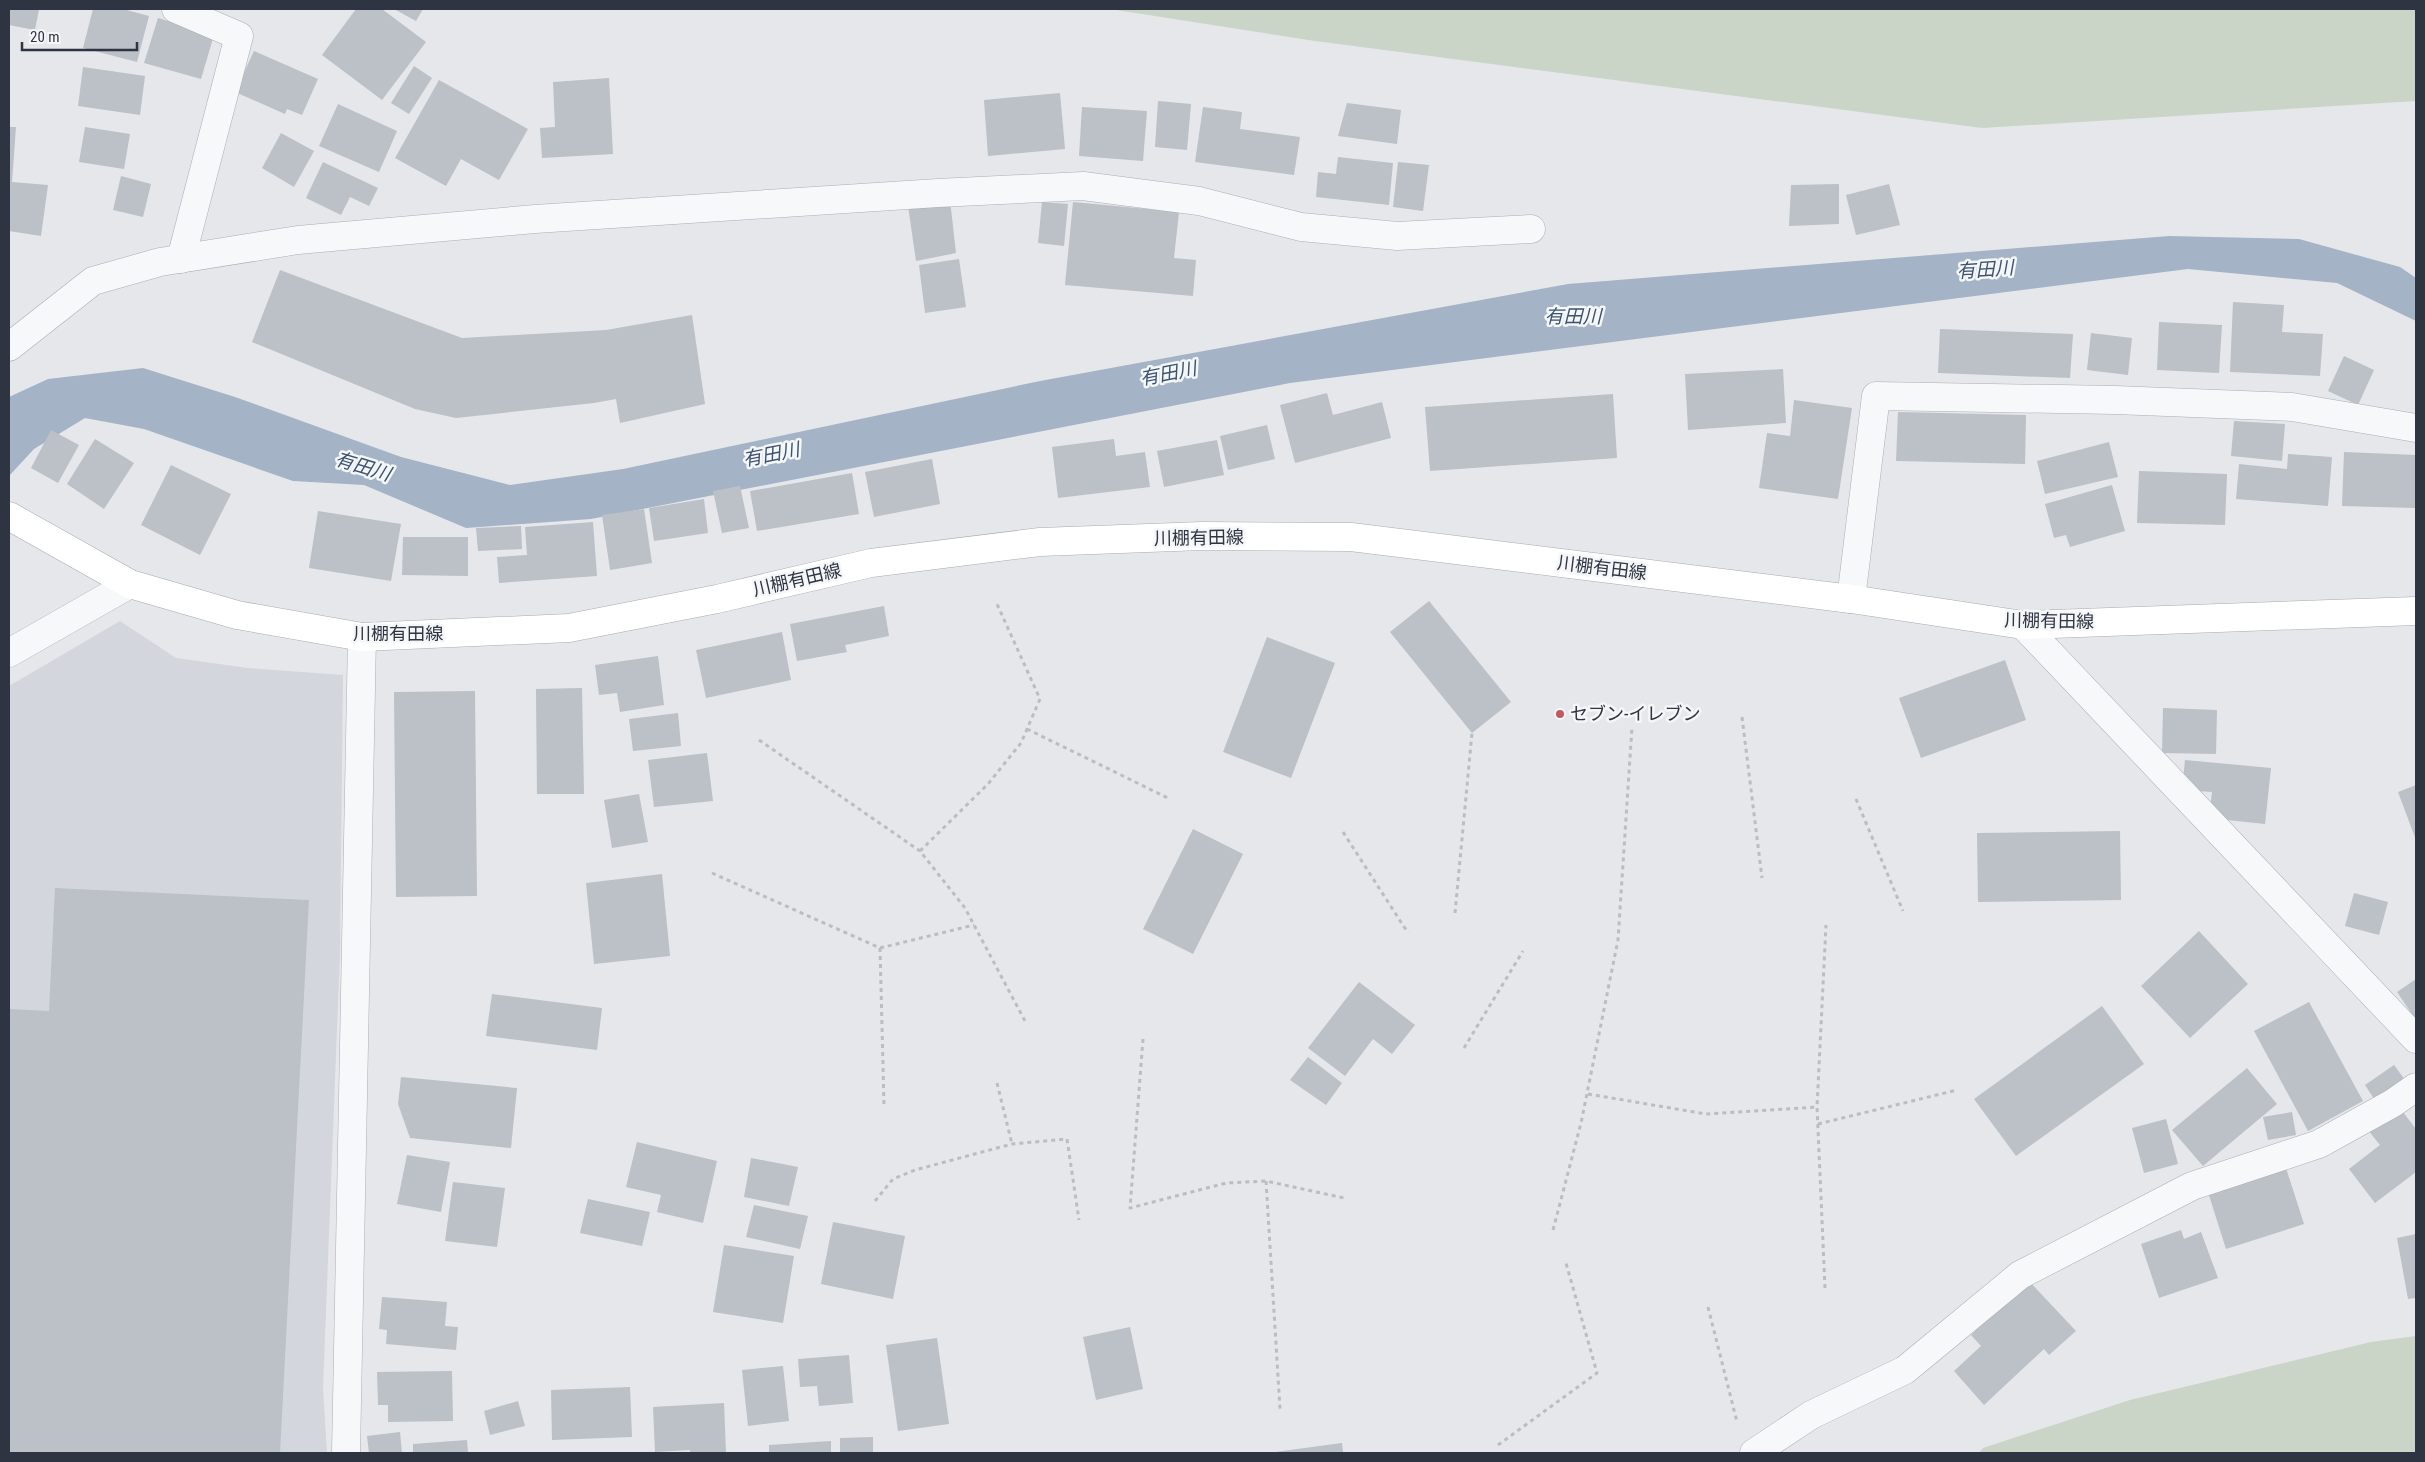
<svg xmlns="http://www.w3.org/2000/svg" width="2425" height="1462" font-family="'Roboto Condensed','Noto Sans JP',sans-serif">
<rect width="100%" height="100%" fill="#e5e7eb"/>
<polygon fill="#d3d6dd" points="120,621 176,658 248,668 343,675 340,953 323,1388 327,1453 9,1453 9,686"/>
<g fill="#cad4c7">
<polygon points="1110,9 2416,9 2416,101 1982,128 1308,40"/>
<polygon points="2416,1336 2416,1453 1979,1453 1983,1448 2130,1400 2371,1342"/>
</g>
<polygon fill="#a4b3c6" points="2169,236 2299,239 2400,267 2416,278 2416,321 2337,283 2188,269 1290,383 591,519 466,528 364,485 293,481 144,429 85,418 34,449 9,476 9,397 48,379 143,368 235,397 401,457 510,485 623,469 1040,381 1568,284"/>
<g fill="#bcc0c7">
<polygon points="9,9 39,9 35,30 9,25"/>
<polygon points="93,9 123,9 149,16 137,62 83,48"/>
<polygon points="356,9 382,9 426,42 382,100 322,55"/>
<polygon points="394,9 423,9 416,21"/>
<polygon points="158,18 214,35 201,79 144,63"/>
<polygon points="254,51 318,79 302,115 287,109 285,114 235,92"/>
<polygon points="414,66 432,78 409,114 391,103"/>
<polygon points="83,67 145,76 140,115 78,106"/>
<polygon points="609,78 613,154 542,158 540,128 555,127 553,82"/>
<polygon points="439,80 528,129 499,180 461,159 446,186 395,158"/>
<polygon points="1060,93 1065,149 988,156 984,100"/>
<polygon points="1158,101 1191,104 1187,150 1155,147"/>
<polygon points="1347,103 1401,110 1397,144 1338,136"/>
<polygon points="338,104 397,131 379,172 319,146"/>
<polygon points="1082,107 1147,111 1143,161 1079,156"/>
<polygon points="1203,107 1242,112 1240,129 1300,137 1294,175 1195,162"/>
<polygon points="9,127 16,127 12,182 48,185 41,236 9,231"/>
<polygon points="85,127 130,134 124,169 79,162"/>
<polygon points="281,133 314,151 294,187 262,168"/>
<polygon points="1338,157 1393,163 1389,205 1316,197 1318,172 1336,174"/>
<polygon points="323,162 378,188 369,206 350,197 341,215 306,198"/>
<polygon points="1398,162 1429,165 1423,211 1393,207"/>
<polygon points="121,176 151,184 143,217 113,210"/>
<polygon points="1839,184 1839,224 1789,226 1791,185"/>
<polygon points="1889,184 1900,225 1856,235 1846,195"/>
<polygon points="950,200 956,253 916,261 908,206"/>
<polygon points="1042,202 1068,204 1064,246 1038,243"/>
<polygon points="1073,202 1179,212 1174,258 1196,260 1193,296 1065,285"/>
<polygon points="959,259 966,307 925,313 919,265"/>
<polygon points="280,270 462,338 606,330 692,315 705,404 620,423 616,399 594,403 456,418 415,409 252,342"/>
<polygon points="2233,302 2284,305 2282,332 2323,334 2320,376 2230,372"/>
<polygon points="2159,322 2222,325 2219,373 2157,370"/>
<polygon points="1940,329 2073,334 2070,378 1938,373"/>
<polygon points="2091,333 2132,338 2128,375 2087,370"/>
<polygon points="2344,356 2374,370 2358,405 2328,391"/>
<polygon points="1783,369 1786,423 1688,430 1685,374"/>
<polygon points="1327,393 1333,415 1382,402 1391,438 1295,463 1280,405"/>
<polygon points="1613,394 1617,458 1430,471 1425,407"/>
<polygon points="1794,400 1852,408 1838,499 1759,488 1767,433 1790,436"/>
<polygon points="1898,412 2026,415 2025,464 1896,461"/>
<polygon points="2234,421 2285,424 2282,461 2231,456"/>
<polygon points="1267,425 1275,459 1228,470 1220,436"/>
<polygon points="51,430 79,445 58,483 31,468"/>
<polygon points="95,439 134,463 104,509 67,484"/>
<polygon points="1114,439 1116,456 1145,452 1150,487 1058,498 1052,447"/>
<polygon points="1217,440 1224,475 1164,487 1157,451"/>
<polygon points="2109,442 2118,477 2045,494 2037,461"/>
<polygon points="2344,452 2416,455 2415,508 2342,506"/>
<polygon points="2288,454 2332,457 2328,506 2236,499 2239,464 2287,469"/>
<polygon points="932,459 940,504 874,517 865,472"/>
<polygon points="171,465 231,494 200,555 141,525"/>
<polygon points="2139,471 2227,474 2225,525 2137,523"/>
<polygon points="852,473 859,514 757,531 750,491"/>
<polygon points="2112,485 2125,531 2070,547 2066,535 2054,538 2045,504"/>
<polygon points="740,486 749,528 722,533 713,491"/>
<polygon points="704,499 708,533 654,541 649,508"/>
<polygon points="644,509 652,563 610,570 602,515"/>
<polygon points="318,511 401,524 391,581 309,568"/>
<polygon points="593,522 597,576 499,583 497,557 527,555 525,527"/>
<polygon points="521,526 522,549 478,551 476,528"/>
<polygon points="403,537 468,537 468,576 402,575"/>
<polygon points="1429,601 1511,702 1472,733 1390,632"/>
<polygon points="884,606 889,636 845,645 847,652 797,661 790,624"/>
<polygon points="782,632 791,680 706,698 696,650"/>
<polygon points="1267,637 1335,663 1291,778 1223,752"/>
<polygon points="658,656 664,705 620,712 617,693 599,695 595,665"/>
<polygon points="2005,660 2026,720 1921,758 1899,698"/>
<polygon points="582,688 584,794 537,794 536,689"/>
<polygon points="475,691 477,896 396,897 394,692"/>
<polygon points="2163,708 2217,710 2216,754 2162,753"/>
<polygon points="678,713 681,746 633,751 629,719"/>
<polygon points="707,753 713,801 654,807 648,760"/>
<polygon points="2185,760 2271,768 2265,824 2209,818 2212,792 2182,790"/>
<polygon points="2416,785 2416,840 2398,792"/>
<polygon points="639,794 648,842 612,848 604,800"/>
<polygon points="1193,829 1243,854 1193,954 1143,929"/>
<polygon points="2120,831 2121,900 1978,902 1977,833"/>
<polygon points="662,874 670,956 594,964 586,883"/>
<polygon points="55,888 309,900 280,1453 9,1453 9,1009 49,1011"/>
<polygon points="2354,893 2388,902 2379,935 2345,926"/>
<polygon points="2199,931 2248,984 2190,1038 2141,986"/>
<polygon points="2416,979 2416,1020 2397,992"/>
<polygon points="1359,982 1415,1025 1392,1054 1373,1039 1345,1076 1308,1048"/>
<polygon points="492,994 602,1008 597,1050 486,1036"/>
<polygon points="2309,1002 2363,1101 2308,1131 2254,1031"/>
<polygon points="2102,1006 2144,1064 2016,1156 1974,1099"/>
<polygon points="1308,1057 1342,1083 1326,1105 1290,1080"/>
<polygon points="2394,1065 2408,1084 2378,1105 2365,1085"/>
<polygon points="2247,1068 2277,1104 2203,1166 2172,1130"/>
<polygon points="401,1077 517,1088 511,1148 410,1138 398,1104"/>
<polygon points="2399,1107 2416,1129 2416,1172 2375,1203 2349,1169 2380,1145 2368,1130"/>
<polygon points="2292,1112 2296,1135 2268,1140 2263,1117"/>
<polygon points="2166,1119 2178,1164 2144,1173 2132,1128"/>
<polygon points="637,1142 717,1161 703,1223 657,1212 661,1195 626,1187"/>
<polygon points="407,1155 450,1162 441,1212 397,1204"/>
<polygon points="751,1158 798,1167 789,1206 744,1197"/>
<polygon points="2285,1165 2304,1224 2226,1249 2207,1189"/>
<polygon points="453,1182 505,1188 497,1247 445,1241"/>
<polygon points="588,1199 650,1212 642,1246 580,1233"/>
<polygon points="754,1205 808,1216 800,1249 746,1237"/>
<polygon points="833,1222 905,1236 893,1299 821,1284"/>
<polygon points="2181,1230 2184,1239 2201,1232 2218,1278 2159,1298 2141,1244"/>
<polygon points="2416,1234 2416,1298 2408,1299 2397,1238"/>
<polygon points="724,1245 794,1256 783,1323 713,1312"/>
<polygon points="2029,1281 2076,1331 2049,1355 2044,1349 1984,1405 1954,1371 1981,1346 1971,1335"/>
<polygon points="382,1297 447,1302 445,1326 458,1327 456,1350 386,1344 387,1330 379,1329"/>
<polygon points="1130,1327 1143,1389 1096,1400 1083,1337"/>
<polygon points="937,1338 949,1424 898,1431 886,1345"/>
<polygon points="849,1355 853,1403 819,1406 817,1386 800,1387 798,1359"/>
<polygon points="783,1366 789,1421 748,1426 742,1370"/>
<polygon points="452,1371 453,1421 388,1422 388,1405 378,1405 377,1372"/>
<polygon points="630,1387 632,1437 552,1440 551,1390"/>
<polygon points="518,1401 525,1426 490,1435 484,1411"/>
<polygon points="724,1403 726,1453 690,1453 690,1450 655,1452 653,1407"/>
<polygon points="400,1432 402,1453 369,1453 367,1436"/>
<polygon points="873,1437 873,1453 840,1453 840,1438"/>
<polygon points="467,1440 468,1453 413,1453 413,1444"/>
<polygon points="831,1441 831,1453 769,1453 769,1445"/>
<polygon points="1342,1443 1343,1453 1275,1453 1275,1452"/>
</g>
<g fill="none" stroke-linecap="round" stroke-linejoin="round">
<g stroke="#aaaeb5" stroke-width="29">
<g id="street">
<polyline points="176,9 239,36 181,259"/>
<polyline points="9,347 93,281 160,262 298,240 535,219 938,193 1083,186 1199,201 1301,227 1397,236 1531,229"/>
<polyline points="1851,599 1876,396 2115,400 2292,407 2416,428"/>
<polyline points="2023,625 2416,1039"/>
<polyline points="9,653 130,584"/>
<polyline points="346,1453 362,637"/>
<polyline points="1754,1453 1811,1415 1905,1370 2020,1275 2192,1186 2319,1144 2393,1103 2416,1087"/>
</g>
</g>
<g stroke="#a5abb5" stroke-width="29">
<polyline id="primary" points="9,516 130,584 237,615 362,637 569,628 717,599 871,563 1040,542 1202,536 1351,537 1851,599 2023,625 2416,611"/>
</g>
<g stroke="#bbbdc2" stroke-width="3" stroke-dasharray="4 4" stroke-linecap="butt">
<polyline points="1742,717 1762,878"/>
<polyline points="1027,729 1170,799"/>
<polyline points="759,740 920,851 965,908 1026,1023"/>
<polyline points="1856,799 1903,911"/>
<polyline points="1343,832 1408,933"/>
<polyline points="920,851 988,784 1021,743 1040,699 997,604"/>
<polyline points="712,873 880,948 974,925"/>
<polyline points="1455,913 1472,733"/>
<polyline points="880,948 884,1105"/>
<polyline points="1143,1039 1130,1208 1226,1183 1266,1181 1344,1198"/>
<polyline points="1464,1048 1523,951"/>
<polyline points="997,1083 1012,1144"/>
<polyline points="1588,1094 1706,1114 1817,1107"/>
<polyline points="1818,1124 1957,1090"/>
<polyline points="1266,1181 1280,1409"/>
<polyline points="875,1201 893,1179 915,1170 1012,1144 1067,1139 1079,1220"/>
<polyline points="1553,1230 1581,1123 1618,940 1632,727"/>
<polyline points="1825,1288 1817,1107 1826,925"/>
<polyline points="1708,1307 1737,1422"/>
<polyline points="1498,1445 1597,1373 1566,1263"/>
</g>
<use href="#street" stroke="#f7f8f9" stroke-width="28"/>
<use href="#primary" stroke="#fff" stroke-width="28"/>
</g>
<circle fill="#c15964" stroke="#f4f6f8" stroke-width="2" cx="1560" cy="714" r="5"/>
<g text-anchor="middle" stroke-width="5" stroke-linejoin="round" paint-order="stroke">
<g font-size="18" fill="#2e3442" stroke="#f4f6f8">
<text transform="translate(1199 538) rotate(-1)" y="6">川棚有田線</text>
<text transform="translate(1602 568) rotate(7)" y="6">川棚有田線</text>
<text transform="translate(797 580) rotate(-13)" y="6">川棚有田線</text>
<text transform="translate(2049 621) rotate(1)" y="6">川棚有田線</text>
<text x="398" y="640">川棚有田線</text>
</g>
<g font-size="18" fill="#2e3442" stroke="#f4f6f8" text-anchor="start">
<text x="1570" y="720">セブン-イレブン</text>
</g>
<g font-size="19" font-style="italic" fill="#3c5271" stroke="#f4f6f8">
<text transform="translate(1985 269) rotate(-4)" y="7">有田川</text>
<text x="1573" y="323">有田川</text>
<text transform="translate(1168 373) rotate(-11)" y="7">有田川</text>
<text transform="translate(771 454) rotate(-11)" y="7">有田川</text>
<text transform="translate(363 466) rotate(17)" y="7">有田川</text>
</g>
</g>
<rect width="2425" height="1462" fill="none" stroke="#2e3442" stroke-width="20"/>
<path d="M22 42v8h115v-8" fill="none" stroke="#2e3442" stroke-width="2.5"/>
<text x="30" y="42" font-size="15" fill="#2e3442" stroke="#f4f6f8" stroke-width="4" paint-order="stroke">20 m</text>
</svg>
